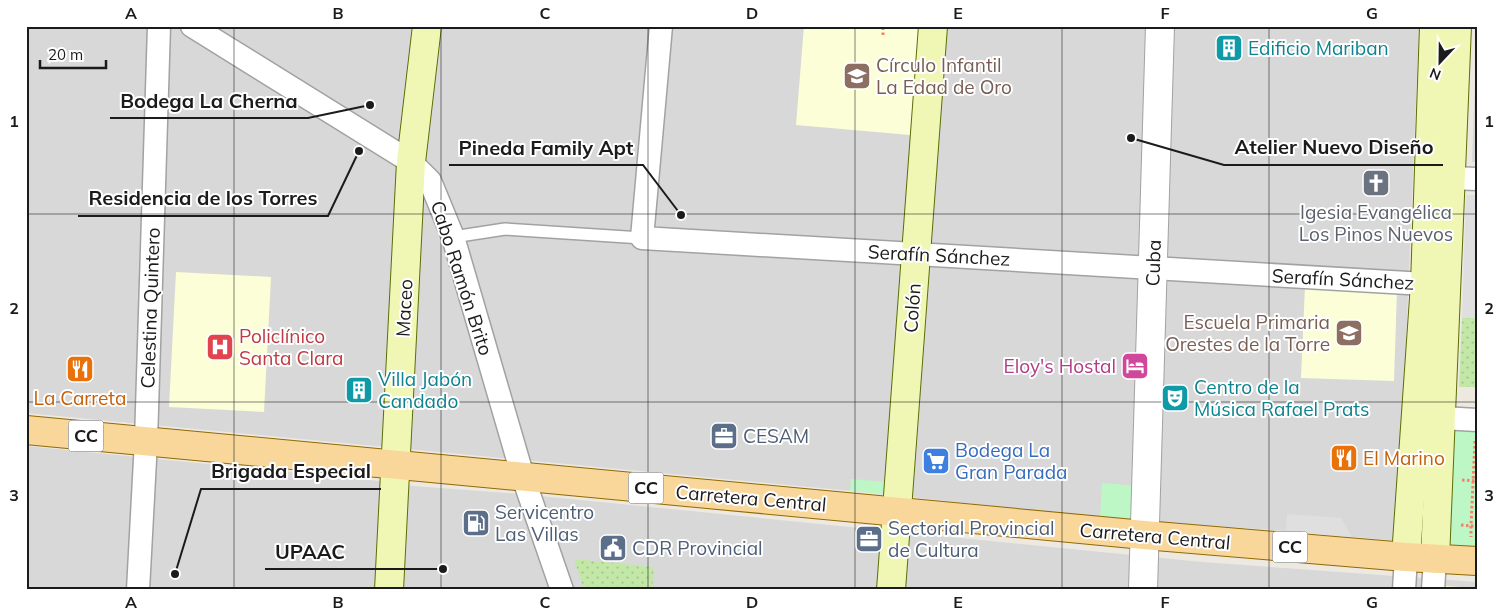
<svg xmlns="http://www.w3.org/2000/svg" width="1503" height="616" font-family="Mulish,sans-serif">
<defs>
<pattern id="garden-dots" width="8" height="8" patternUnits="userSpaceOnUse" patternTransform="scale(1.25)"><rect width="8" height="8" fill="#c2e7a7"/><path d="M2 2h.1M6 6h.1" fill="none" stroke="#a6c68f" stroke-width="1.8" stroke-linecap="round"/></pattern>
</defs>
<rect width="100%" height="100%" fill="#ede9e1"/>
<g fill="#d9d8d8">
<polygon points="26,26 1419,26 1398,541 1286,531 1100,518 884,494 26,413"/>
<polygon points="1477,26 1477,162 1472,162"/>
<polygon points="26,446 379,481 413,486 520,494 1202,562 1477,582 1477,590 26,590"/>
</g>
<g fill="#fcfed8">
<polygon points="804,26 919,26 910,135 796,125"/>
<polygon points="176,272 271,277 264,412 169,407"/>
<polygon points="1305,286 1397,289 1394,381 1301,378"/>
<polygon points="1445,586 1477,588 1477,590 1445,590"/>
</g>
<g fill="#bdf7c5">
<polygon points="1450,430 1477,431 1477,553 1441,547"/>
<polygon points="851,479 886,482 884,494 850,491"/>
<polygon points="1102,483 1137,486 1134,521 1100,518"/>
</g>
<g fill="url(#garden-dots)">
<polygon points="1462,318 1477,318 1477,387 1459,387"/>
<polygon points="574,559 654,567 652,590 584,590"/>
</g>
<g fill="#dfdfdf">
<polygon points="1466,195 1477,195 1477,318 1462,318"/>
<polygon points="1287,514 1341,518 1352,537 1286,531"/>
</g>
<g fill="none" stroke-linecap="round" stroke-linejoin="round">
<g stroke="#a2a2a2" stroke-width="14">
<polyline id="service" points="453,237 505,229 642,238"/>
</g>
<g stroke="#a2a2a2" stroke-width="25">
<g id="minor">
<polyline points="192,26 411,162 430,181 453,237 523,477 562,590"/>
<polyline points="661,26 642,238 1425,284"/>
<polyline points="1450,178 1477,179"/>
<polyline points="1442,418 1477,420"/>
<polyline points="138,590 146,441 159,26"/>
<polyline points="1404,590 1406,557"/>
<polyline points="1433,590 1435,559"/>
</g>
</g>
<g stroke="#a2a2a2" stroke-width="30">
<polyline id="tertiary" points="1143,590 1160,26"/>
</g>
<g stroke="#5c6d07" stroke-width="30">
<g id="secondary">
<polyline points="1406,557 1425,284 1434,26"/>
<polyline points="1435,559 1457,26"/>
<polyline points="389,590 411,162 427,26"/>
<polyline points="891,590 933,26"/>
</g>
</g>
<g stroke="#8f6a04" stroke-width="30">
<polyline id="primary" points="26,430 1144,535 1406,557 1477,561"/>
</g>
<g stroke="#f68068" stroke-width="3" stroke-dasharray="2.5 2.5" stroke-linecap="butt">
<polyline points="883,35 883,26"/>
<polyline points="1475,441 1471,526 1477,526"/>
<polyline points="1462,480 1477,481"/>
<polyline points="1461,525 1471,526 1471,537"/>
</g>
<use href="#service" stroke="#fff" stroke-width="11"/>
<use href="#minor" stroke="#fff" stroke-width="22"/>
<use href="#tertiary" stroke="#fff" stroke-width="28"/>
<use href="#secondary" stroke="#f0f7b4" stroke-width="28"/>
<use href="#primary" stroke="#f9d699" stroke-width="28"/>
</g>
<path fill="none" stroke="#1b1b1b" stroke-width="1" stroke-opacity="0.55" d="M234,26V590M441,26V590M648,26V590M855,26V590M1062,26V590M1269,26V590M26,214H1477M26,402H1477"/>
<defs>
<g id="building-square" transform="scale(1.4375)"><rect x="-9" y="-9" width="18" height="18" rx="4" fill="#0f9aa8" stroke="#fff"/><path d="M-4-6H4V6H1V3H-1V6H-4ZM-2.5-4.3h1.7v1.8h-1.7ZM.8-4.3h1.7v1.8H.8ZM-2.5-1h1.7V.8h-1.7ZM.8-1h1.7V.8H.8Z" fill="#fff"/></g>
<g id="school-square" transform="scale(1.4375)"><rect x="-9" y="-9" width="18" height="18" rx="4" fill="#8d6e63" stroke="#fff"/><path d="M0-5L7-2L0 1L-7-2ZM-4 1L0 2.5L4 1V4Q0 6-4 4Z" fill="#fff"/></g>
<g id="church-square" transform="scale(1.4375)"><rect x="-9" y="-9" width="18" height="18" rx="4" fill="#6b7280" stroke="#fff"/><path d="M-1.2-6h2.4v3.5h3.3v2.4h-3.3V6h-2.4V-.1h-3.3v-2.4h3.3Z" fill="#fff"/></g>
<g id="hospital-square" transform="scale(1.4375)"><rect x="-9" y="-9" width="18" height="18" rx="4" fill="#e0444e" stroke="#fff"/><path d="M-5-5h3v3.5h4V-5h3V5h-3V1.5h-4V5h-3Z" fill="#fff"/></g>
<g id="hotel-square" transform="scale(1.4375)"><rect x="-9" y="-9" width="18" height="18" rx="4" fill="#d1479c" stroke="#fff"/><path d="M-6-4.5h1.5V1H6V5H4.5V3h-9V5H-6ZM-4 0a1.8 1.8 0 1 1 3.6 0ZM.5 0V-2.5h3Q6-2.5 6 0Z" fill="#fff"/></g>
<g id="restaurant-square" transform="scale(1.4375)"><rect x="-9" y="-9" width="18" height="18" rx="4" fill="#e8710a" stroke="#fff"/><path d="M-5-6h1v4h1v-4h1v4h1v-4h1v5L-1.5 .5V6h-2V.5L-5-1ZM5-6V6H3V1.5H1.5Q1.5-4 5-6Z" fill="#fff"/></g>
<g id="theatre-square" transform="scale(1.4375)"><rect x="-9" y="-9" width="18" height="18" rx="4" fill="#0f9aa8" stroke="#fff"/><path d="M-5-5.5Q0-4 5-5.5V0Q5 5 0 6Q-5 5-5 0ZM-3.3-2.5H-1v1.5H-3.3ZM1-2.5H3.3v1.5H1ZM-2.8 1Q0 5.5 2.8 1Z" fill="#fff"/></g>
<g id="office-square" transform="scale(1.4375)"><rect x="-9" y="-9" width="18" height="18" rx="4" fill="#5c6f8a" stroke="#fff"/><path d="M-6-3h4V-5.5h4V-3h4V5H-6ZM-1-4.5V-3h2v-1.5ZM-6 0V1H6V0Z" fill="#fff"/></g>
<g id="supermarket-square" transform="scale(1.4375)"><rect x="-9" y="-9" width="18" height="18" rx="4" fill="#3f7fe0" stroke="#fff"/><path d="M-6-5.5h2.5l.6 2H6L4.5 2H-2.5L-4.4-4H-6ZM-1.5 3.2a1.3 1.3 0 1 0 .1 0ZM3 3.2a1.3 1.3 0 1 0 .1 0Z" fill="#fff"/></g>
<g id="fuel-square" transform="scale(1.4375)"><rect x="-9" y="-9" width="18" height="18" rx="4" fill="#5c6f8a" stroke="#fff"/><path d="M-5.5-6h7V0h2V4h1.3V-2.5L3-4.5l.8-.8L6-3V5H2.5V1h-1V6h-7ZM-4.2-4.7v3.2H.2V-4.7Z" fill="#fff"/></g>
<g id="civic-square" transform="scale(1.4375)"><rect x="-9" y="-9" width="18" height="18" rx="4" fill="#5c6f8a" stroke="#fff"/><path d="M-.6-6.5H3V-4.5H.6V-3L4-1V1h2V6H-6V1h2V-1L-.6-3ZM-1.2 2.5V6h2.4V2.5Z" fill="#fff"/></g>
</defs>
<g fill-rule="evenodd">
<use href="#building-square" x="1229" y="48"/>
<use href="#school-square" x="857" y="76"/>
<use href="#church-square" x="1376" y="183"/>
<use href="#school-square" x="1349" y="333"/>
<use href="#hospital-square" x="220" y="347"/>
<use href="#hotel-square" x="1135" y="366"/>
<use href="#restaurant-square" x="80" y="369"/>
<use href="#building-square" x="359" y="390"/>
<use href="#theatre-square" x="1175" y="398"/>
<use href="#office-square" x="724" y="436"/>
<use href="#restaurant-square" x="1344" y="458"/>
<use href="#supermarket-square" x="936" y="461"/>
<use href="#fuel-square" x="476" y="523"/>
<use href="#office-square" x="869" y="539"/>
<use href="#civic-square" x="613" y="548"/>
</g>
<g text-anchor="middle" stroke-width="4" stroke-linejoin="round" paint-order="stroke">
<g fill="#fff" stroke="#5f5f5f" stroke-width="1">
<rect x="68.5" y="420.5" width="35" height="31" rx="4"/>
<rect x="628.5" y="472.5" width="35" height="31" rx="4"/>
<rect x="1272.5" y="531.5" width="35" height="31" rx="4"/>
</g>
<g font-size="18" font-weight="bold" fill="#1b1b1b">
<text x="86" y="442">CC</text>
<text x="646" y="494">CC</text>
<text x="1290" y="553">CC</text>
</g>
<g font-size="19" fill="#0d838f" stroke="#fff" text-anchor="start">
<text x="1248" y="55">Edificio Mariban</text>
<text x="378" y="386">Villa Jabón<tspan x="378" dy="22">Candado</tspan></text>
<text x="1194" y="394">Centro de la<tspan x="1194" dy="22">Música Rafael Prats</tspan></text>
</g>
<g font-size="19" fill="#785e54" stroke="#fff" text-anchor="start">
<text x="876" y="72">Círculo Infantil<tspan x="876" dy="22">La Edad de Oro</tspan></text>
<text x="1330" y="329" text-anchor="end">Escuela Primaria<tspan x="1330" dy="22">Orestes de la Torre</tspan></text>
</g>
<g font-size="19" fill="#5b616d" stroke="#fff">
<text x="1376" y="219">Igesia Evangélica<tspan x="1376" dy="22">Los Pinos Nuevos</tspan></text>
</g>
<g font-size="19" fill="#1b1b1b" stroke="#fff">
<text transform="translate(939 255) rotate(3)" y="7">Serafín Sánchez</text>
<text transform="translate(1153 263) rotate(-88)" y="7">Cuba</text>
<text transform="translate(462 278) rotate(72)" y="7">Cabo Ramón Brito</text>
<text transform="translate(1343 279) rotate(3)" y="7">Serafín Sánchez</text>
<text transform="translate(150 308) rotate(-88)" y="7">Celestina Quintero</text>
<text transform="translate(404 308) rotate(-87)" y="7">Maceo</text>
<text transform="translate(912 308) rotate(-86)" y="7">Colón</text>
<text transform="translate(751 498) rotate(5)" y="7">Carretera Central</text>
<text transform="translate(1155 536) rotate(5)" y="7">Carretera Central</text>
</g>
<g font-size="19" fill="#be3a42" stroke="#fff" text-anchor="start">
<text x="239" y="343">Policlínico<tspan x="239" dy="22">Santa Clara</tspan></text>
</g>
<g font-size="19" fill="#b23c85" stroke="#fff" text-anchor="end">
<text x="1116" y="373">Eloy's Hostal</text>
</g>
<g font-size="19" fill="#c56008" stroke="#fff">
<text x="80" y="405">La Carreta</text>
<text x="1363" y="465" text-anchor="start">El Marino</text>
</g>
<g font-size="19" fill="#4e5e75" stroke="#fff" text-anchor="start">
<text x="743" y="443">CESAM</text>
<text x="495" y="519">Servicentro<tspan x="495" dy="22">Las Villas</tspan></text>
<text x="888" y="535">Sectorial Provincial<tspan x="888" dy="22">de Cultura</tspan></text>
<text x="632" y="555">CDR Provincial</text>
</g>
<g font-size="19" fill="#366cbe" stroke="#fff" text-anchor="start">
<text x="955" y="457">Bodega La<tspan x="955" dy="22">Gran Parada</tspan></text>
</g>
</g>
<path fill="none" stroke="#1b1b1b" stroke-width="2" d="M370 105L308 118H110M1131 138L1224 165H1443M681 215L643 165H449M359 151L328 216H78M175 574L201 489H381M443 569L355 569H265"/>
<g fill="#1b1b1b" stroke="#fff" stroke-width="2">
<circle cx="370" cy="105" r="5"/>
<circle cx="1131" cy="138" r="5"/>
<circle cx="681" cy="215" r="5"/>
<circle cx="359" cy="151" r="5"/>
<circle cx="175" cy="574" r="5"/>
<circle cx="443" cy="569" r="5"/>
</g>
<g font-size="20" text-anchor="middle" font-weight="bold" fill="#1b1b1b" stroke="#fff" stroke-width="4" stroke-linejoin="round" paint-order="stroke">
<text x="209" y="108">Bodega La Cherna</text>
<text x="1334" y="154">Atelier Nuevo Diseño</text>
<text x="546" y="155">Pineda Family Apt</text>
<text x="203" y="205">Residencia de los Torres</text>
<text x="291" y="478">Brigada Especial</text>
<text x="310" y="559">UPAAC</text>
</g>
<rect width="1503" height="616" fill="none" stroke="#ffffff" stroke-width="55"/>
<g transform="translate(1440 62) rotate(202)" stroke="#ffffff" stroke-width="4" paint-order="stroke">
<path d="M0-4L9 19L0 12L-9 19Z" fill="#1b1b1b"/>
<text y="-8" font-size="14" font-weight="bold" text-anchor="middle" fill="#1b1b1b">N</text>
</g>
<path d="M40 60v8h66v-8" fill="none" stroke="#1b1b1b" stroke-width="2.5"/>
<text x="48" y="60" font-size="15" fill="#1b1b1b" stroke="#ffffff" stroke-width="4" paint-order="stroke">20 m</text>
<rect x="28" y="28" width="1448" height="560" fill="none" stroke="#1b1b1b" stroke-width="2"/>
<g font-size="16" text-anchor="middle" font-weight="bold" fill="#1b1b1b">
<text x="131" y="19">A</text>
<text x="338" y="19">B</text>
<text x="545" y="19">C</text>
<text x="752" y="19">D</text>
<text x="958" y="19">E</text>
<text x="1165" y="19">F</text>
<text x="1372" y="19">G</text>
<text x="14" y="127">1</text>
<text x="1489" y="127">1</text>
<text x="14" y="314">2</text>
<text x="1489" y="314">2</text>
<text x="14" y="501">3</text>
<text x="1489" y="501">3</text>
<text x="131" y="608">A</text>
<text x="338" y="608">B</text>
<text x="545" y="608">C</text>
<text x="752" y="608">D</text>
<text x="958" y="608">E</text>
<text x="1165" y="608">F</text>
<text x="1372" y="608">G</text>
</g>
</svg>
